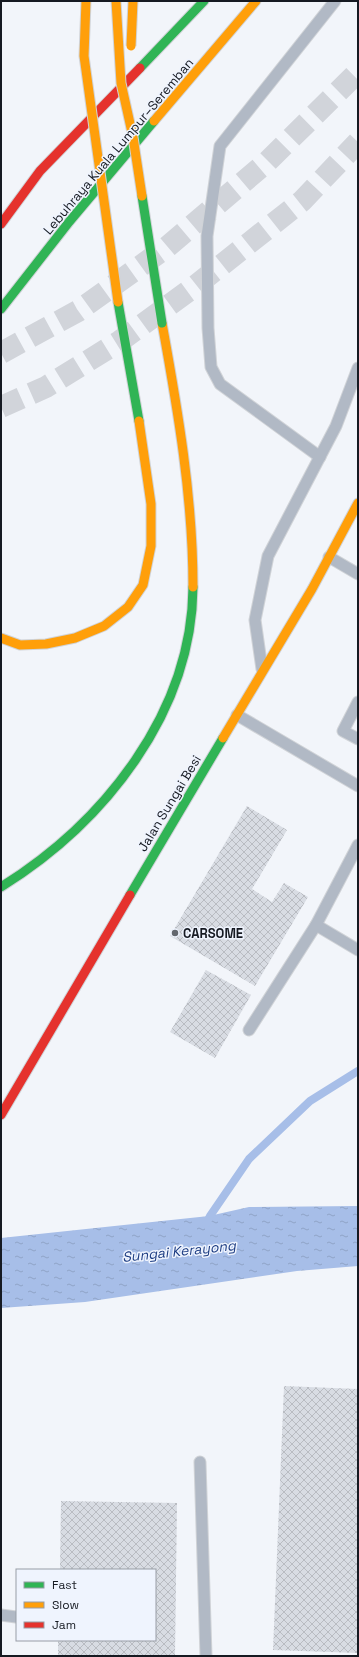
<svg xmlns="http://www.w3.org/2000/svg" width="359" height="1657" font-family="'Space Grotesk',sans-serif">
<defs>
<pattern id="water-ripples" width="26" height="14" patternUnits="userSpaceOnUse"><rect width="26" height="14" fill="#a7bee8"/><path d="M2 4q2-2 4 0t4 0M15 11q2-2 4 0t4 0" fill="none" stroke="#8fa3c7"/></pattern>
<pattern id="building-cross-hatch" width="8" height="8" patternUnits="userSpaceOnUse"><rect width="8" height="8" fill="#d8dce3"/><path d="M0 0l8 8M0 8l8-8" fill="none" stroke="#b9bcc2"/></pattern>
</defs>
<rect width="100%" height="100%" fill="#f2f5fa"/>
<!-- water -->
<polygon fill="url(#water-ripples)" points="358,1206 358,1266 297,1271 85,1302 1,1308 1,1238 209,1216 249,1207"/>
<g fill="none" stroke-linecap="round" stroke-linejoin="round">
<!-- stream -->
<polyline stroke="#a7bee8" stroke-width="8" points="206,1224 210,1216 249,1159 310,1101 358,1071"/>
</g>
<!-- building -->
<g fill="url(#building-cross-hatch)">
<polygon points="247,806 287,830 252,889 272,902 284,883 308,897 255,986 170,936"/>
<polygon points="206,970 251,995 215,1058 170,1032"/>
<polygon points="284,1386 358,1389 358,1653 273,1650"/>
<polygon points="61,1501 177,1503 175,1656 58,1656 58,1640 155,1640 155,1570 60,1570"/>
</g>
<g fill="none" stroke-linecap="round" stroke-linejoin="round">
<!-- highway-tunnel -->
<g stroke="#d1d4da" stroke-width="22" stroke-dasharray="22 11" stroke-linecap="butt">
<polyline points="1,353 78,311 167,247 268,161 358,72"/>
<polyline points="1,407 46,387 120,341 194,287 302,201 358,142"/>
</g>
<defs>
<g id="lane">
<polyline points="320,457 220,384 211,367 208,328 207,236 220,146 335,1"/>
<polyline points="329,557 358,574"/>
<polyline points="262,669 255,620 268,556 336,426 358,368"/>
<polyline points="358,702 343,731 358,739"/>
<polyline points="237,715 358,786"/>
<polyline points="316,925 358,950"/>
<polyline points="249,1030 316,925 358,845"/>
<polyline points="200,1462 206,1656"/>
<polyline points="1,1615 16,1617"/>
</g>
<g id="fast">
<polyline points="140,68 204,1"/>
<polyline points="118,302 139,421"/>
<polyline points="1,309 69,222 154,121"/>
<path d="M 1,887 C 104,823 192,713 193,587"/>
<polyline points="130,895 223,738"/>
</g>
<g id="slow">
<polyline points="154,121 256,1"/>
<path d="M 162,323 C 178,411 193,498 193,587"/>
<polyline points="1,638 20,645 46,644 75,638 104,626 128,607 143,585 151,546 151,504 139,421"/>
<polyline points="223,738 312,589 358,503"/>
</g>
<g id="jam">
<polyline points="1,224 40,171 140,68"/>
<polyline points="1,1115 130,895"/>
</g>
</defs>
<!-- lane casing -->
<use href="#lane" stroke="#d0d3d7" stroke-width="13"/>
<!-- fast casing -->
<use href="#fast" stroke="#d0d3d7" stroke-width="11"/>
<!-- slow casing -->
<use href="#slow" stroke="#d0d3d7" stroke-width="11"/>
<!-- jam casing -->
<use href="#jam" stroke="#d0d3d7" stroke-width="11"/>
<!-- lane -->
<use href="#lane" stroke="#b1b9c5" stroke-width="11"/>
<!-- fast -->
<use href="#fast" stroke="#30b455" stroke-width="9"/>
<!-- slow -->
<use href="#slow" stroke="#ff9f0a" stroke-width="9"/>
<!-- jam -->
<use href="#jam" stroke="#e5322d" stroke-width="9"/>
<defs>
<polyline id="fast-bridge" points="142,196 162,323"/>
<g id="slow-bridge">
<polyline points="86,1 84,56 118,302"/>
<polyline points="116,1 121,83 133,137 142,196"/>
<polyline points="131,46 133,1"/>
</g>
</defs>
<!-- fast-bridge casing -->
<use href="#fast-bridge" stroke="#d0d3d7" stroke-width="11" stroke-linecap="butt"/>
<!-- slow-bridge casing -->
<use href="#slow-bridge" stroke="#d0d3d7" stroke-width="11" stroke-linecap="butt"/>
<!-- fast-bridge -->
<use href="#fast-bridge" stroke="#30b455" stroke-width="9"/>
<!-- slow-bridge -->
<use href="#slow-bridge" stroke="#ff9f0a" stroke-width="9"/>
</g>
<!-- markers -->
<circle fill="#63676e" stroke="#eff4fe" stroke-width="1.5" cx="175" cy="933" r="4"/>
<g text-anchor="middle" stroke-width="3" stroke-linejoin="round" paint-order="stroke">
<!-- street labels -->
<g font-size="13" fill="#161a22" stroke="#eff4fe">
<text transform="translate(118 146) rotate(-50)" y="5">Lebuhraya Kuala Lumpur–Seremban</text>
<text transform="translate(169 803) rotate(-59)" y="5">Jalan Sungai Besi</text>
</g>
<!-- poi labels -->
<g font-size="13" font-weight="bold" fill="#161a22" stroke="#eff4fe" text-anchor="start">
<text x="183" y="938">CARSOME</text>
</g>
<!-- water labels -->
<g font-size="14" font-style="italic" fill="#1c3c82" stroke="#eff4fe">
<text transform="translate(179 1251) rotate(-6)" y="5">Sungai Kerayong</text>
</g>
</g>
<!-- border -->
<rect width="359" height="1657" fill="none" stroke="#161a22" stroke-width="4"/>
<!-- legend -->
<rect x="16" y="1569" width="140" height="72" fill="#eff4fe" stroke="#989da6"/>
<rect x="24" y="1582" width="20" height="6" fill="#30b455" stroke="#989da6"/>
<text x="52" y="1589" font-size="12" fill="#161a22">Fast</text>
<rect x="24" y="1602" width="20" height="6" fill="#ff9f0a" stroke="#989da6"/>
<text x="52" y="1609" font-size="12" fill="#161a22">Slow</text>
<rect x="24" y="1622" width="20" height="6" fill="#e5322d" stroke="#989da6"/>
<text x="52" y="1629" font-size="12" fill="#161a22">Jam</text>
</svg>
